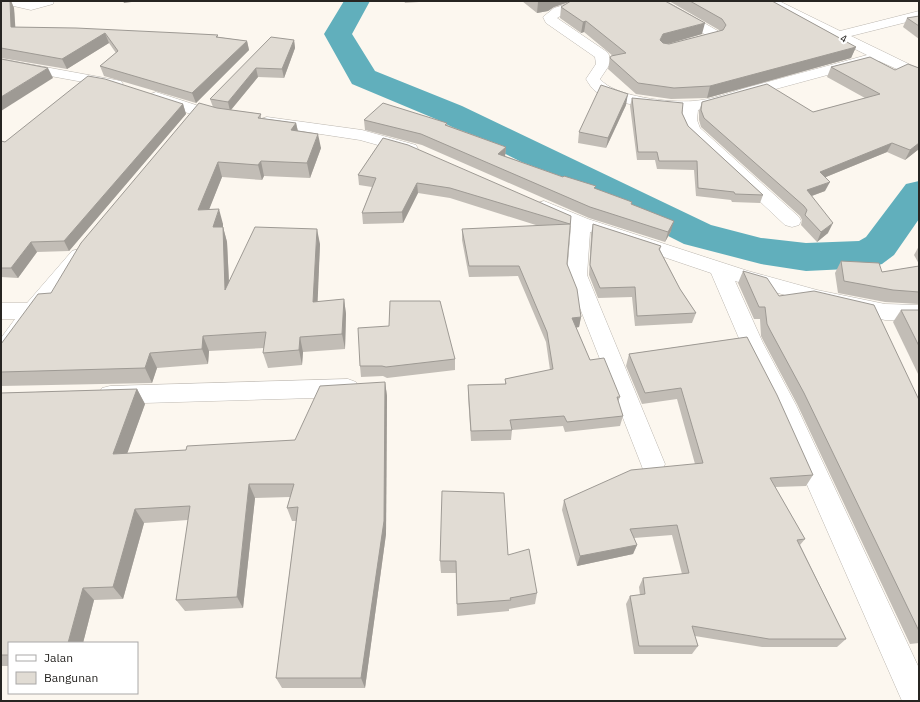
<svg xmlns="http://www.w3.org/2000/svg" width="920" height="702" font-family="'IBM Plex Sans',sans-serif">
<rect width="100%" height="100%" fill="#fcf7ef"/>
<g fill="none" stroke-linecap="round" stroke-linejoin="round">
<!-- river -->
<polygon fill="#61afbc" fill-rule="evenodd" points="344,1 370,1 352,34 375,71 462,106 711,225 761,238 806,243 859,241 866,237 906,184 919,181 919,219 894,255 882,264 868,268 806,271 761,264 684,244 438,120 352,84 324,34"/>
<defs>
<g id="minor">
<polygon points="4,1 54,1 53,4 31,10 5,4"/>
<path d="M 577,1 L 601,1 L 600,4 L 569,11 L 557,18 L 607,52 L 609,55 L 610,64 L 600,79 C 614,97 671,103 693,101 C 712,100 731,92 749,87 C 789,76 828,66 867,55 L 764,4 L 763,1 L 779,1 L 840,31 L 919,11 L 919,19 L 851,36 L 919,69 L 919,79 L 879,61 L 698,110 L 697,120 L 700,128 L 799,217 L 801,221 L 799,225 L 792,227 L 785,225 L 687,133 L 681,120 L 683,110 C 661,109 608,105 593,89 C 590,86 588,82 586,79 L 596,64 L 595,57 L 546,23 L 543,17 L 554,8 Z"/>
<path d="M 651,1 L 666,1 L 718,31 L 722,37 L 720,40 C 709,43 696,50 685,47 L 683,44 L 685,41 L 706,35 L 652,4 Z"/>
<polygon points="1,59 116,80 121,81 123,84 121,87 116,88 1,67"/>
<path d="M 156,92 L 202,107 L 229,112 L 231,115 L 229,118 C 209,123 170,107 151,100 L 148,97 L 151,94 Z"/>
<polygon points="267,117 362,130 416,145 418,149 416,153 410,154 360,140 261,125 259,122 261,119"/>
<polygon points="544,201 588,219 748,271 817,290 885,304 919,305 919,321 885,320 817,304 735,281 763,343 796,405 919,668 919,701 902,701 772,405 741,343 711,273 590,232 587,275 665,464 662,472 653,475 644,472 641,464 567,275 571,226 538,211 535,207 538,203"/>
<polygon points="79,249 86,251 89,256 86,261 39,316 9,360 1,362 1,338 15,319 1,319 1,303 27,303 72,251"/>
<polygon points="348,379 356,382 359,388 356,394 348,397 110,404 102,402 98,395 102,388 110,386"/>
</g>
</defs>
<!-- minor casing -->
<use href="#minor" stroke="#bcb7b0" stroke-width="1"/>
<!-- minor -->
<use href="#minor" fill="#fff" fill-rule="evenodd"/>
</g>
<!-- wall -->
<g fill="#c2bdb6">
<polygon points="1,1 11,1 14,8 15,27 218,35 218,37 247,41 249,50 196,103 104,76 100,66 116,53 109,43 67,69 1,58"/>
<polygon points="404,1 433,1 405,3"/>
<polygon points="522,1 572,1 554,7 548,11 537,13"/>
<polygon points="669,1 772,1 856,47 851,58 707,98 671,99 636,94 608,69 610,58 613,56 584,32 581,33 560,18 561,7 702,34 667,44 669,44 720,31 719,30"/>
<polygon points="919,16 919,39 903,27 907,18"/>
<polygon points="294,40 295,48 284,78 258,77 231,110 261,114 261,118 296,123 298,131 321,148 310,178 264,176 262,180 222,177 209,209 223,224 223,227 227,242 229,281 320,244 317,302 344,299 346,314 345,349 303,352 302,365 268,368 263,353 264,348 209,351 208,364 157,368 152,383 1,386 1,344 51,293 213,107 210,99"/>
<polygon points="870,57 919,149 905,160 887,152 826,177 825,191 812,196 828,233 817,242 801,225 802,220 800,216 701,127 699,120 699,111 702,102 813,112 865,98 827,77 831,67"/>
<polygon points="632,98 682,113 688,126 763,195 760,203 732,202 731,200 696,196 694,170 657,169 655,160 637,160 630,106"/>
<polygon points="183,104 186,114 69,251 37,252 18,278 1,277 1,141 5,142"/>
<polygon points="626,105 606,148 578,143 579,132"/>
<polygon points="364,120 447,123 447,125 506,147 505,156 632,202 632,205 671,231 665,242 589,218 422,145 365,130"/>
<polygon points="383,138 571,216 567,264 581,317 579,327 576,328 590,360 620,397 618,402 623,416 620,426 565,432 563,426 512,430 511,440 471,441 468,396 468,385 505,384 505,379 550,370 546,342 518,276 469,277 462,240 462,229 539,226 450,198 418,193 403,223 363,224 362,213 372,187 359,185 358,175"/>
<polygon points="593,224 661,246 660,250 680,289 696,313 692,323 635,326 632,297 598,298 589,275 591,234"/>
<polygon points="919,246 919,264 914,255"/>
<polygon points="841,261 882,272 919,266 919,304 885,302 838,293 835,273"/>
<polygon points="743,271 779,296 919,400 919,643 910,644 797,404 764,342 761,336 760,319 754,319 738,283"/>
<polygon points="901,310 919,310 919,376 893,322"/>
<polygon points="747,337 813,475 806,486 775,487 805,539 800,545 846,639 837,647 762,647 695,636 698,646 692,654 634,654 626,604 630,596 640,595 639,587 643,578 682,574 672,535 634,538 637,545 633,554 577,566 562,510 564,500 695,464 677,399 642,404 626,366 629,354"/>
<polygon points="455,359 455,370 387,378 383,376 361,377 360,366"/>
<polygon points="385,382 387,396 386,534 365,688 282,688 276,678 296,521 292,521 287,508 290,497 255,498 243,608 185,611 176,600 188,520 144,523 123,599 94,600 83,643 9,643 9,666 1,666 1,393 137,389 145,404 127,453 186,450 295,440"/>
<polygon points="508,555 537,593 535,604 509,609 509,611 457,616 456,573 441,573 440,561"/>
</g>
<!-- shaded-wall -->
<g fill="#9e9a94">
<polygon points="10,1 11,1 14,8 16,37 11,27"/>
<polygon points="123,1 139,1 124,3"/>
<polygon points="544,1 572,1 554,7 548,11 537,13 538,2"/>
<polygon points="586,21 584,32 581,33 583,22"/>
<polygon points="705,23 702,34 661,46 660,40 663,34"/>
<polygon points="105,33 109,43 67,69 62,59"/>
<polygon points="294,40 295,48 284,78 282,69"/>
<polygon points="247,41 249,50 196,103 192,93"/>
<polygon points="856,47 851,58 707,98 710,86"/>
<polygon points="48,68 53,78 1,111 1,97"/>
<polygon points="256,68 258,77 230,111 228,102"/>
<polygon points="628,94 626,105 606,148 608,138"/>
<polygon points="183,104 186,114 69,251 64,241"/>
<polygon points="296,123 299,137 291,130"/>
<polygon points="318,134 321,148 310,178 307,163"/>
<polygon points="892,143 887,152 816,181 820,172"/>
<polygon points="919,143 919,149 905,160 910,150"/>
<polygon points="506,147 505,157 498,154"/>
<polygon points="261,161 264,176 262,180 258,165"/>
<polygon points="218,162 222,177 203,225 198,210"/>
<polygon points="830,182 825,191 803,199 807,190"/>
<polygon points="417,183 418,193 403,223 402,212"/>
<polygon points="219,209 223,224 223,227 227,242 230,305 225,290 213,227"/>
<polygon points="674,221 671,231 665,242 668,232"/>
<polygon points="833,223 828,233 817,242 821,232"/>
<polygon points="317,229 320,244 317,317 313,302"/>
<polygon points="31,242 37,252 18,278 11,268"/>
<polygon points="344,299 346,314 345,349 342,334"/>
<polygon points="581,317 579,327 570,328 572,318"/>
<polygon points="203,336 209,351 208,364 202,349"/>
<polygon points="300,337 303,352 302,365 299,350"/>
<polygon points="150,353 157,368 152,383 145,368"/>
<polygon points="385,382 387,396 386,534 365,688 361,678"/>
<polygon points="137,389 145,404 122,468 113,454"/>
<polygon points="249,484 255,498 243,608 237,597"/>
<polygon points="135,509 144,523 123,599 113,587"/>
<polygon points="637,545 633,554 577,566 580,556"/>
<polygon points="83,588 94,600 83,643 68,643"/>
</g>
<!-- building -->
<g fill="#e1dcd4" stroke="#9e9a94">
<polygon points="1,1 10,1 11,27 76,28 180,33 218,35 216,37 247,41 192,93 100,66 118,51 105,33 62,59 1,48"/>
<polygon points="537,1 544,1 538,2"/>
<polygon points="571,1 665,1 705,23 663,34 660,40 663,43 669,44 723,30 726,25 722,19 690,1 772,1 856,47 710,86 674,88 638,83 610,58 611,56 626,53 586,21 583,22 561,7"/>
<polygon points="919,16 919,26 907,18"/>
<polygon points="271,37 294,40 282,69 256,68 228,102 210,99"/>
<polygon points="870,57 895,70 908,64 919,68 919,143 910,150 892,143 820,172 830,182 807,190 833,223 821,232 805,215 807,210 804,206 704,118 701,110 702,102 767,84 813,112 880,94 831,67"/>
<polygon points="1,59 48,68 1,97"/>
<polygon points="88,76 105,79 183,104 64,241 31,242 11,268 1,268 1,141 5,142"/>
<polygon points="601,85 628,94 608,138 579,132"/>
<polygon points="632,98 683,103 682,113 688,126 763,195 735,194 734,192 698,188 697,161 659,161 657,152 638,152"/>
<polygon points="199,103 217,108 261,114 258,118 296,123 291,130 318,134 307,163 261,161 258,165 218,162 198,210 219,209 213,227 223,227 225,290 255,227 317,229 313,302 344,299 342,334 300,337 299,350 263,353 266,332 203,336 202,349 150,353 145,368 1,372 1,344 38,294 51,293 81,243"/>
<polygon points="383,103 447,123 445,125 506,147 498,154 563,177 564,176 596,186 594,188 632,202 631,204 674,221 668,232 590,207 421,134 364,120"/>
<polygon points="383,138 408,145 571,216 567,264 577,289 581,317 572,318 590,360 604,358 620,397 617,397 623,416 567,422 564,416 510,420 512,430 471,431 468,385 506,384 505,379 553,369 547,332 519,266 469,266 462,229 570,224 450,188 417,183 402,212 362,213 376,178 358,175"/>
<polygon points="593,224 661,246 659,249 680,289 696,313 637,316 635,287 600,288 590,265"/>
<polygon points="841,261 879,263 882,272 919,266 919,292 893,290 844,281"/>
<polygon points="743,271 767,278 779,296 814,291 874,305 919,400 919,631 804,393 770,330 767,324 765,307 759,307"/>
<polygon points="390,301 440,301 455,359 386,367 382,366 360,366 358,328 389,326"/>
<polygon points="901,310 919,310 919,346"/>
<polygon points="747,337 777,395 813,475 770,478 805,539 797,540 846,639 769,639 692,626 698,646 639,646 630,596 645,594 643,578 689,573 677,525 630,529 637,545 580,556 564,500 631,470 703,463 681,388 645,393 629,354"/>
<polygon points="385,382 384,521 361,678 276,678 298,507 287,508 294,484 249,484 237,597 176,600 190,506 135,509 113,587 83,588 68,643 9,643 9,655 1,655 1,393 137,389 113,454 186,450 187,446 295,440 320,386"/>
<polygon points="442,491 504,493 508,555 529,549 537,593 510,598 511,600 457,604 456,561 440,561"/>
</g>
<g text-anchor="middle" stroke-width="4" stroke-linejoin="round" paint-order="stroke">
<!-- far-street labels -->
<g font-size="10" fill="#272522" stroke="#fff">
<text transform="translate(844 38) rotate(26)" y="4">4</text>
</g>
</g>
<!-- border -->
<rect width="920" height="702" fill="none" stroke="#272522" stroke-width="4"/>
<!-- legend -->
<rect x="8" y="642" width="130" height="52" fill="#ffffff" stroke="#a9a8a7"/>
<rect x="16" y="655" width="20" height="6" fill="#ffffff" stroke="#a9a8a7"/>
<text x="44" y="662" font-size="12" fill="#272522">Jalan</text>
<rect x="16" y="672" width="20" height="12" fill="#e1dcd4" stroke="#a9a8a7"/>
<text x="44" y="682" font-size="12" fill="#272522">Bangunan</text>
</svg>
